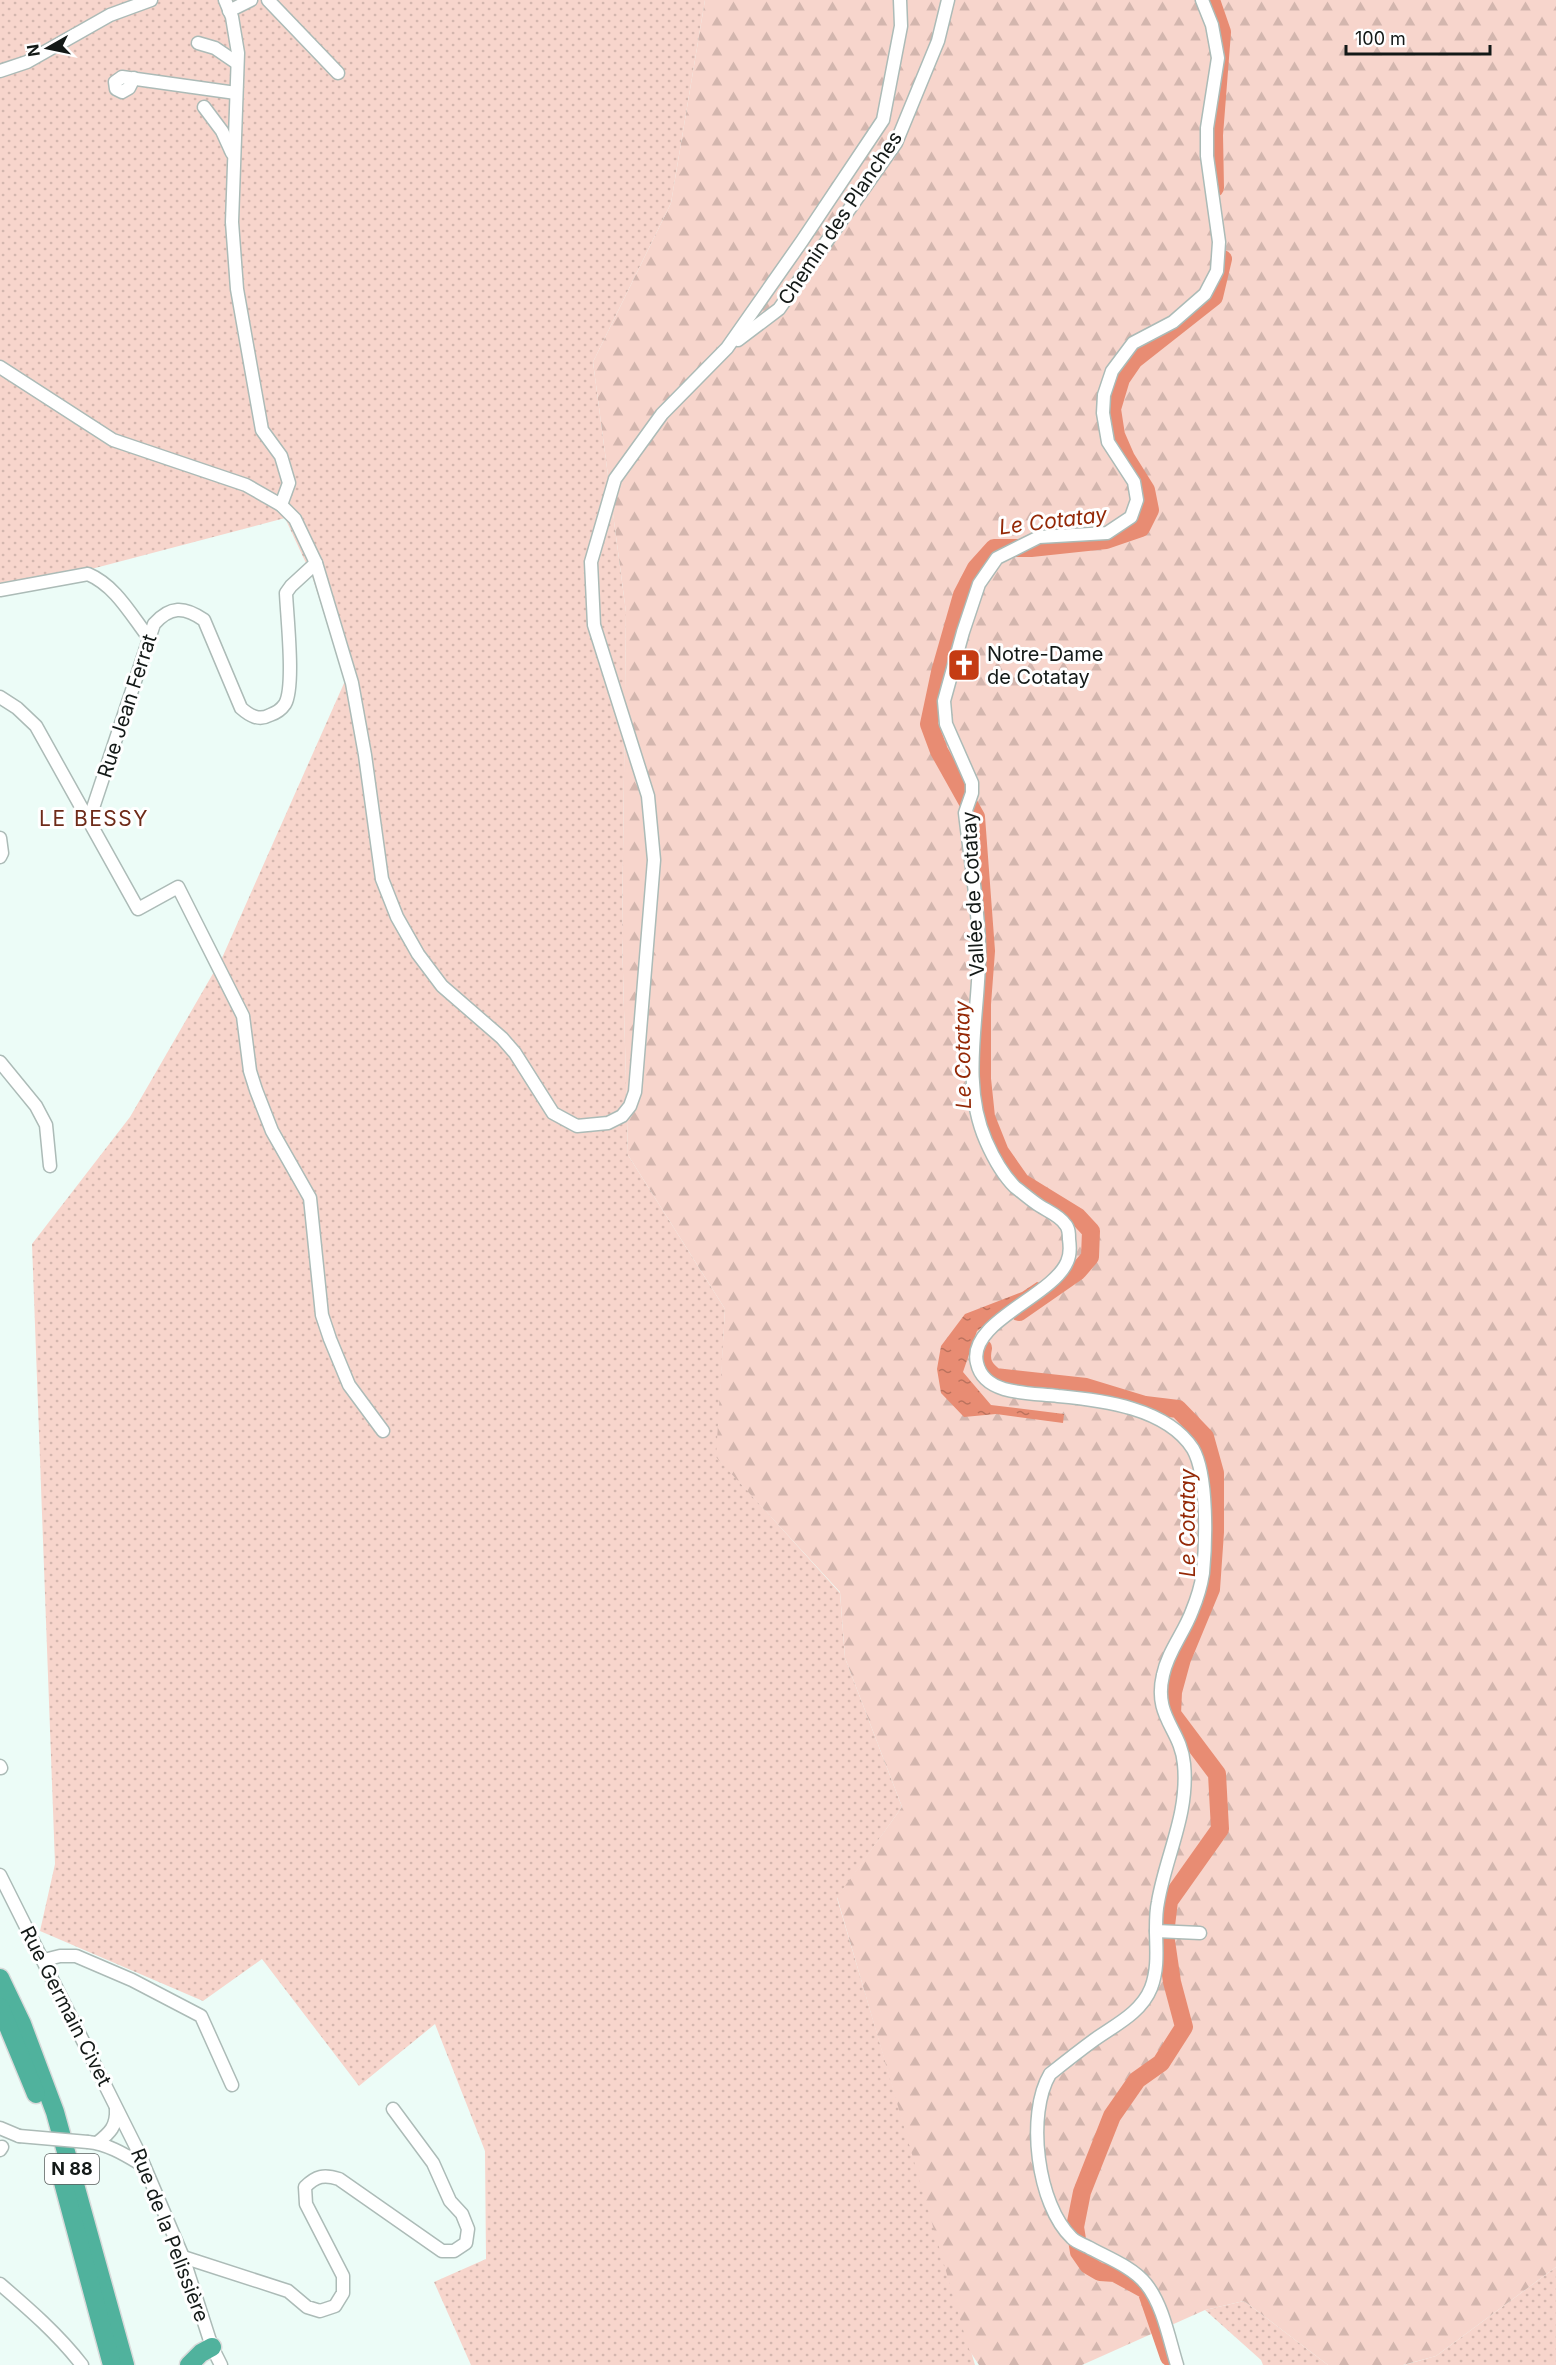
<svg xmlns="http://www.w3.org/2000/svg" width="1556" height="2365" font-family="Inter,sans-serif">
<defs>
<pattern id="grass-dots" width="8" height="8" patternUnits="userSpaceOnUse" patternTransform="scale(1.5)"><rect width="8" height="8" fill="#f7d5cc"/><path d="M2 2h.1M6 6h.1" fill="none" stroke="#d3b6ae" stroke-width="1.8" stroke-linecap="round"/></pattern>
<pattern id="forest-firs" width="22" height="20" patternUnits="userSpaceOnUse" patternTransform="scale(1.5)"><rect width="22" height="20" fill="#f7d5cc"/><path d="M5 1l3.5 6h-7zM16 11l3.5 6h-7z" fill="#d3b6ae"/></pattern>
<pattern id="water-ripples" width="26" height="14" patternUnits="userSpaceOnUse" patternTransform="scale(1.5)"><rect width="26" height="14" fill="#e88c73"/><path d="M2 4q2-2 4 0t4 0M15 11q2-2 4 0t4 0" fill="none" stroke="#bb725d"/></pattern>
</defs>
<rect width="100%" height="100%" fill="#ecfcf7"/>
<!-- grass -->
<g fill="url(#grass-dots)">
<polygon points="0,0 705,0 671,203 593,362 626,612 622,936 628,1155 725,1309 717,1457 840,1593 845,1658 902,1807 837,1898 975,2365 471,2365 434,2282 486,2259 485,2151 435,2024 359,2086 262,1959 203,2001 40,1931 55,1864 32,1244 130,1117 222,958 345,681 312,576 285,518 0,593"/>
<polygon points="1556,2267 1556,2365 1404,2365 1436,2356"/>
<polygon points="1244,2301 1328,2365 1263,2365 1261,2360 1205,2310"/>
</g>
<!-- forest -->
<polygon fill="url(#forest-firs)" points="705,0 1556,0 1556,2267 1436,2356 1403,2365 1328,2365 1244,2301 1205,2310 1082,2365 979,2365 969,2350 837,1897 902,1807 845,1658 840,1592 716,1457 725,1309 628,1155 622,936 626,612 593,362 671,203"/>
<!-- water -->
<polygon fill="url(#water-ripples)" points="1037,1282 1040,1283 977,1331 963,1372 991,1405 1064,1414 1063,1423 996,1414 964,1417 941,1393 937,1369 941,1346 965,1314 1022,1292"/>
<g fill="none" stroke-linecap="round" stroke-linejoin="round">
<!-- river -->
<g stroke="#e88c73" stroke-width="18">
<polyline points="1211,0 1222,32 1214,135 1215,188"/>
<polyline points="1019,1312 1078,1271 1090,1257 1091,1231 1078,1217 1021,1182 1000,1152 986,1117 982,1079 982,1004 986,951 976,817 939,751 929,724 940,672 962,595 976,568 994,548 1031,548 1106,540 1141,528 1150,510 1146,490 1126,458 1116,435 1112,409 1121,379 1134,360 1214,297 1223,259"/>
<path d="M 983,1348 C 980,1362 984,1369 995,1377 L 1086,1387 L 1145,1405 L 1178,1409 L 1205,1437 L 1215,1473 L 1215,1532 L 1211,1589 L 1182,1659 L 1173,1692 L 1172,1714 L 1217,1774 L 1220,1829 L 1169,1901 L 1165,1934 L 1172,1982 L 1184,2027 L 1161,2063 L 1137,2080 L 1112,2116 L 1082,2192 L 1075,2227 L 1079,2252 L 1088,2265 L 1100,2272 L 1115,2273 L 1146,2290 L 1169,2357"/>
</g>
<defs>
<g id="minor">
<polyline points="225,0 232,17 238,53 232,222 237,289 262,430 281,456 289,483 281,505"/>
<polyline points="268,0 338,73"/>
<polyline points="229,11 251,0"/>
<polyline points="198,43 215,48 237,63"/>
<polyline points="0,71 27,62 110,15 151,0"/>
<polyline points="134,78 129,88 122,92 116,89 115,82 122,77 236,93"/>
<polyline points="204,107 222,131 232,153"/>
<polyline points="738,340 779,309 896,143 938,41 948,0"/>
<polyline points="0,367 113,440 246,485 281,505 295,519 316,563 352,683 365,755 382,879 397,917 418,954 442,986 502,1038 515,1053 553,1113 577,1126 608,1123 622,1116 630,1106 635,1092 654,860 648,796 594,625 591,562 615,479 662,414 727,348 802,241 883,120 901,26 900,0"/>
<path d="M 0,590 L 88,574 C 116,586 131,615 149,638"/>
<polyline points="0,697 17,708 36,726 138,909 178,887 243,1016 250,1071 256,1090 272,1131 310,1198 322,1315 330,1339 349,1385 383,1431"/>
<path d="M 89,820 L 154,624 C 170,606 184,606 204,620 L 241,708 C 250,716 259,721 270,715 C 276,713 281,710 285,704 C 295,687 287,617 286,593 L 291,586 L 316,563"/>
<polyline points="0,838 2,853 0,857"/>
<polyline points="0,1062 36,1106 46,1125 50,1166"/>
<polyline points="0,1766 1,1768"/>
<polyline points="0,1875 137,2149 183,2257 212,2347 221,2365"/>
<polyline points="1156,1931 1200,1933"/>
<polyline points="44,1960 60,1956 76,1956 132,1980 201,2016 232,2085"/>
<polyline points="0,2128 19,2136"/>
<path d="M 88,2142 C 109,2144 127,2156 144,2166"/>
<path d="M 97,2143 C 110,2133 117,2126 116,2109"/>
<polyline points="0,2150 2,2147"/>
<path d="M 183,2257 L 288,2291 L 307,2307 L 320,2311 L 335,2306 L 343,2293 L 343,2276 L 306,2204 L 305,2187 C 316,2176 324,2174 339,2179 L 442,2251 L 454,2251 L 466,2243 L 468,2229 L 462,2214 L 450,2201 L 433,2163 L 393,2109"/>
<path d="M 0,2284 C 29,2309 58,2334 82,2365"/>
<path d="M 1177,2365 C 1169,2339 1163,2305 1146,2284 C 1133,2267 1106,2257 1088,2247 C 1082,2244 1076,2242 1072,2238 C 1037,2205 1026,2114 1050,2074 C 1065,2062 1079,2051 1094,2040 C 1115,2025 1141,2013 1151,1988 C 1162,1960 1152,1930 1158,1902 C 1166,1855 1189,1814 1184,1764 C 1181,1729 1153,1717 1163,1675 C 1168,1651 1184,1633 1192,1611 C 1197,1599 1201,1586 1203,1573 C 1206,1543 1208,1475 1193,1449 C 1167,1408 1102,1400 1058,1396 C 1041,1394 1021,1394 1004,1389 C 991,1385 980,1377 977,1363 C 967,1322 1052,1297 1067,1262 C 1070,1256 1070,1246 1069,1239 C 1069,1234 1069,1228 1065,1224 C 1060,1216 1048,1211 1040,1206 C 1032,1201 1023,1193 1015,1187 C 1002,1174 993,1157 986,1141 C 959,1080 981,1010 979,946 C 978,902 970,857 965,813 L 972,793 L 972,783 L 946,724 L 944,701 L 963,632 L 979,584 L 997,558 L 1039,537 L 1107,533 L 1131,517 L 1137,500 L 1134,482 L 1108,442 L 1103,413 L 1104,395 L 1112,371 L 1133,343 L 1173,322 L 1205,294 L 1217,271 L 1219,242 L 1207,156 L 1207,128 L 1218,58 L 1212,25 L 1202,0"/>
</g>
<g id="highway">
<polyline points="0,1978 22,2024 55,2112 125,2365"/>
<polyline points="0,2007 36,2094"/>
<polyline points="61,2175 112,2365"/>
<polyline points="189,2365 201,2353 212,2347"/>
</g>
</defs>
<!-- minor casing -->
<use href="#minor" stroke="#acbbb7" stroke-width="15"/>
<!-- highway casing -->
<use href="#highway" stroke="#d9dada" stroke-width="21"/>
<!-- minor -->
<use href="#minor" stroke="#fff" stroke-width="12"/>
<!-- highway -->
<use href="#highway" stroke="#50b29d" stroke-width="18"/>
<defs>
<polyline id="minor-bridge" points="19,2136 88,2142"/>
</defs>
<!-- minor-bridge casing -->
<use href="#minor-bridge" stroke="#acbbb7" stroke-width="15" stroke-linecap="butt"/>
<!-- minor-bridge -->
<use href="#minor-bridge" stroke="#fff" stroke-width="12"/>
</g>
<!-- icons -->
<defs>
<symbol id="church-square" viewBox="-11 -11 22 22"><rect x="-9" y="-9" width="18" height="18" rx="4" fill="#c53c13" stroke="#fff"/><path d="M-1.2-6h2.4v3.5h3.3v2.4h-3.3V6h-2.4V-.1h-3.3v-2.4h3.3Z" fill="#fff"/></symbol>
</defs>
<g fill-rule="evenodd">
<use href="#church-square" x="945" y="646" width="38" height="38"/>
</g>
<g text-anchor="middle" stroke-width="6" stroke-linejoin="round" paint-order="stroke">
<!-- shield labels -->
<rect fill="#fff" stroke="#5a5e5d" stroke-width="1.5" x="45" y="2154" width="54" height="30" rx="4.5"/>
<g font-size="18" font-weight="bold" fill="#131917">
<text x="72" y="2175">N 88</text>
</g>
<!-- street labels -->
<g font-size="20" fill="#131917" stroke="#fff">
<text transform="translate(840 218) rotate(-56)" y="7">Chemin des Planches</text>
<text transform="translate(127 706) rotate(-72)" y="7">Rue Jean Ferrat</text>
<text transform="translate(973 894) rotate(-93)" y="7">Vallée de Cotatay</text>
<text transform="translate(66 2006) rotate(63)" y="7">Rue Germain Civet</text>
<text transform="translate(170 2235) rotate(69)" y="7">Rue de la Pelissière</text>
</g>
<!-- poi labels -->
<g font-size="20" fill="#131917" stroke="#fff" text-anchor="start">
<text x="987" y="661">Notre-Dame<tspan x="987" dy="23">de Cotatay</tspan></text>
</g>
<!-- water labels -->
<g font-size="21" font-style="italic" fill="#942806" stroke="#fff">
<text transform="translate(1053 521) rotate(-7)" y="7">Le Cotatay</text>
<text transform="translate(963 1055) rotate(-91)" y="7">Le Cotatay</text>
<text transform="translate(1188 1523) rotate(-90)" y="7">Le Cotatay</text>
</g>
<!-- neighbourhood labels -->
<g font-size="21" letter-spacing="1.5" fill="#6e2b19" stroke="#fff">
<text x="94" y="826">LE BESSY</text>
</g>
</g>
<!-- north arrow -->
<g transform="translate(48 48) rotate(261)" stroke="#ffffff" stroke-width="4.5" paint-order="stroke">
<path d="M0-4.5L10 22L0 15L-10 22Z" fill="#131917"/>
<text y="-9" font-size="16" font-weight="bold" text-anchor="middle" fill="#131917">N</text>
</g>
<!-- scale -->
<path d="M1346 45v9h144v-9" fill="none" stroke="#131917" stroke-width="3"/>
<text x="1355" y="45" font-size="18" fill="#131917" stroke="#ffffff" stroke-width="4.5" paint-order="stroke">100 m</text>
</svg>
